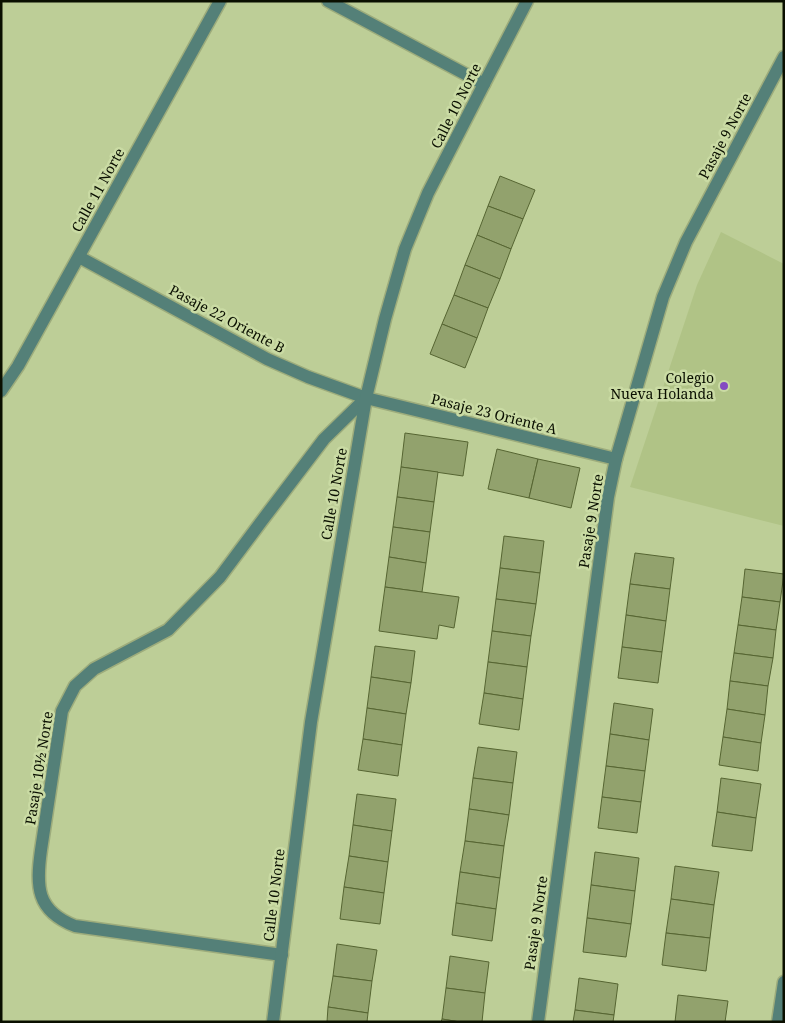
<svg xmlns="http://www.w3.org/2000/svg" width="785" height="1023" font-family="'Noto Serif',serif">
<rect width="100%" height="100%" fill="#bdce97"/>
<!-- built -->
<polygon fill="#b0c386" points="721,232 784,264 784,526 630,487 697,285"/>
<!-- building -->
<g fill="#92a26d" stroke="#566532">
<polygon points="500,176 535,190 523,219 488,206"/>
<polygon points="488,206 523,219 511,249 477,235"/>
<polygon points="477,235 511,249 500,279 465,265"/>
<polygon points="465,265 500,279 488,308 454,295"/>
<polygon points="454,295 488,308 477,338 442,324"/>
<polygon points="442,324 477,338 465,368 430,354"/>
<polygon points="405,433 468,442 463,476 401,467"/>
<polygon points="497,449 538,459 529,498 488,489"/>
<polygon points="538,459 580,468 571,508 529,498"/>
<polygon points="401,467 438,472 434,502 397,497"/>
<polygon points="397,497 434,502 430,532 393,527"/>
<polygon points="393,527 430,532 426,563 389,557"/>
<polygon points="504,536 544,541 540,573 500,568"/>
<polygon points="635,553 674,558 670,589 630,584"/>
<polygon points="389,557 426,563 422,592 385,587"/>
<polygon points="500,568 540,573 536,604 496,599"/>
<polygon points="745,569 784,574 780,602 742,597"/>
<polygon points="630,584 670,589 666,621 626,615"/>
<polygon points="385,587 459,597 454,628 439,625 437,639 379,631"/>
<polygon points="742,597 780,602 776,630 738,625"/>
<polygon points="496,599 536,604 531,636 492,631"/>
<polygon points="626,615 666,621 662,652 622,647"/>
<polygon points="738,625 776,630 773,658 734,653"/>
<polygon points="492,631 531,636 527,667 488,662"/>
<polygon points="375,646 415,651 411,683 371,677"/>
<polygon points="622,647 662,652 658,683 618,678"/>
<polygon points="734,653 773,658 768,686 730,681"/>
<polygon points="488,662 527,667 523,699 484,693"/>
<polygon points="371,677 411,683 406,714 367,708"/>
<polygon points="730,681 768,686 765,715 727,709"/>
<polygon points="484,693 523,699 519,730 479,724"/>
<polygon points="614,703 653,709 649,740 610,734"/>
<polygon points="367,708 406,714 402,745 363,739"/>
<polygon points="727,709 765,715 761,743 723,737"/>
<polygon points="610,734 649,740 645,771 606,766"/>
<polygon points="723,737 761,743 758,771 719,765"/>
<polygon points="363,739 402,745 398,776 358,770"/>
<polygon points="478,747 517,752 513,783 473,778"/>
<polygon points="606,766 645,771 641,802 602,797"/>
<polygon points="473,778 513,783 509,815 469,809"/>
<polygon points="721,778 761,784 756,818 717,812"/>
<polygon points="357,794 396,799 392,831 353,825"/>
<polygon points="602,797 641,802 637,833 598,828"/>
<polygon points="469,809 509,815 504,846 465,841"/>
<polygon points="717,812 756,818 752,851 712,846"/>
<polygon points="353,825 392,831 388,862 349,856"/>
<polygon points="465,841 504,846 500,878 460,872"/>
<polygon points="595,852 639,858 635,891 591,885"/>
<polygon points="349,856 388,862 384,893 344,887"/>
<polygon points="675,866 719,872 714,905 671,899"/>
<polygon points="460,872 500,878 496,909 456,903"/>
<polygon points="591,885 635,891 631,924 587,918"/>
<polygon points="344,887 384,893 380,924 340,919"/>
<polygon points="671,899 714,905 710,938 666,933"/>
<polygon points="456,903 496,909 492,941 452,935"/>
<polygon points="587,918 631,924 626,957 583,952"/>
<polygon points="666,933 710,938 706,971 662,965"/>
<polygon points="337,944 377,950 372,981 333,976"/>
<polygon points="450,956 489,962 485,993 446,988"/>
<polygon points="333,976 372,981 368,1013 328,1007"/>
<polygon points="579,978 618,984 614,1015 575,1010"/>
<polygon points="446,988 485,993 482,1022 460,1022 442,1019"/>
<polygon points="678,995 728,1001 725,1022 675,1022"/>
<polygon points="328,1007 368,1013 367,1022 327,1022"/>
<polygon points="575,1010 614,1015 613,1022 573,1022"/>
<polygon points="442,1019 460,1022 441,1022"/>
</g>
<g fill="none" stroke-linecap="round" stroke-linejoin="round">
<defs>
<g id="minor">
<polyline points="328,1 484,84"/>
<polyline points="79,257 267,359 308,377 366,398 616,459"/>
<polyline points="1,391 18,366 220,1"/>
<path d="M 282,955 L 75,926 C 36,911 36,886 41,850 L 62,711 L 75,686 L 94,669 L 168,630 L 220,577 L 261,522 L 324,439 L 366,398"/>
<polyline points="538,1022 608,497 616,459 663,297 686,242 784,57"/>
<polyline points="778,1022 784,982"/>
</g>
<polyline id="tertiary" points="273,1022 311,722 366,398 385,319 405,249 428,193 484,84 527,1"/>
</defs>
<!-- minor casing -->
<use href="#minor" stroke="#9dac7c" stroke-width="15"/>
<!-- tertiary casing -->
<use href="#tertiary" stroke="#9dac7c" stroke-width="15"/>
<!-- minor -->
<use href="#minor" stroke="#548078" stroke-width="12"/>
<!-- tertiary -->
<use href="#tertiary" stroke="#548078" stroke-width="12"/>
</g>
<!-- markers -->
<circle fill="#844bc2" stroke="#cadba4" stroke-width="2" cx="724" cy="386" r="5"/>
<g text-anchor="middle" stroke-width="5" stroke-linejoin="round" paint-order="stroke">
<!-- street labels -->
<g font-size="14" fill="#0a0f00" stroke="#cadba4">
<text transform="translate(456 106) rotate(-63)" y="5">Calle 10 Norte</text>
<text transform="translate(725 136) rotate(-62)" y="5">Pasaje 9 Norte</text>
<text transform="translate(98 190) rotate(-61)" y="5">Calle 11 Norte</text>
<text transform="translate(227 319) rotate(28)" y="5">Pasaje 22 Oriente B</text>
<text transform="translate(494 414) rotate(14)" y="5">Pasaje 23 Oriente A</text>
<text transform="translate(334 494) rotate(-80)" y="5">Calle 10 Norte</text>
<text transform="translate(591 521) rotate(-81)" y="5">Pasaje 9 Norte</text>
<text transform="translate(39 768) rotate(-81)" y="5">Pasaje 10½ Norte</text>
<text transform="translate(274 895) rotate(-83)" y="5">Calle 10 Norte</text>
<text transform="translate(536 923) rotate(-82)" y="5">Pasaje 9 Norte</text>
</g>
<!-- poi labels -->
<g font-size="14" fill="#0a0f00" stroke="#cadba4" text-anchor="end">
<text x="714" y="383">Colegio<tspan x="714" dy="16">Nueva Holanda</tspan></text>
</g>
</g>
<!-- border -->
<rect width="785" height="1023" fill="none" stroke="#0a0f00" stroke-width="5"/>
</svg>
